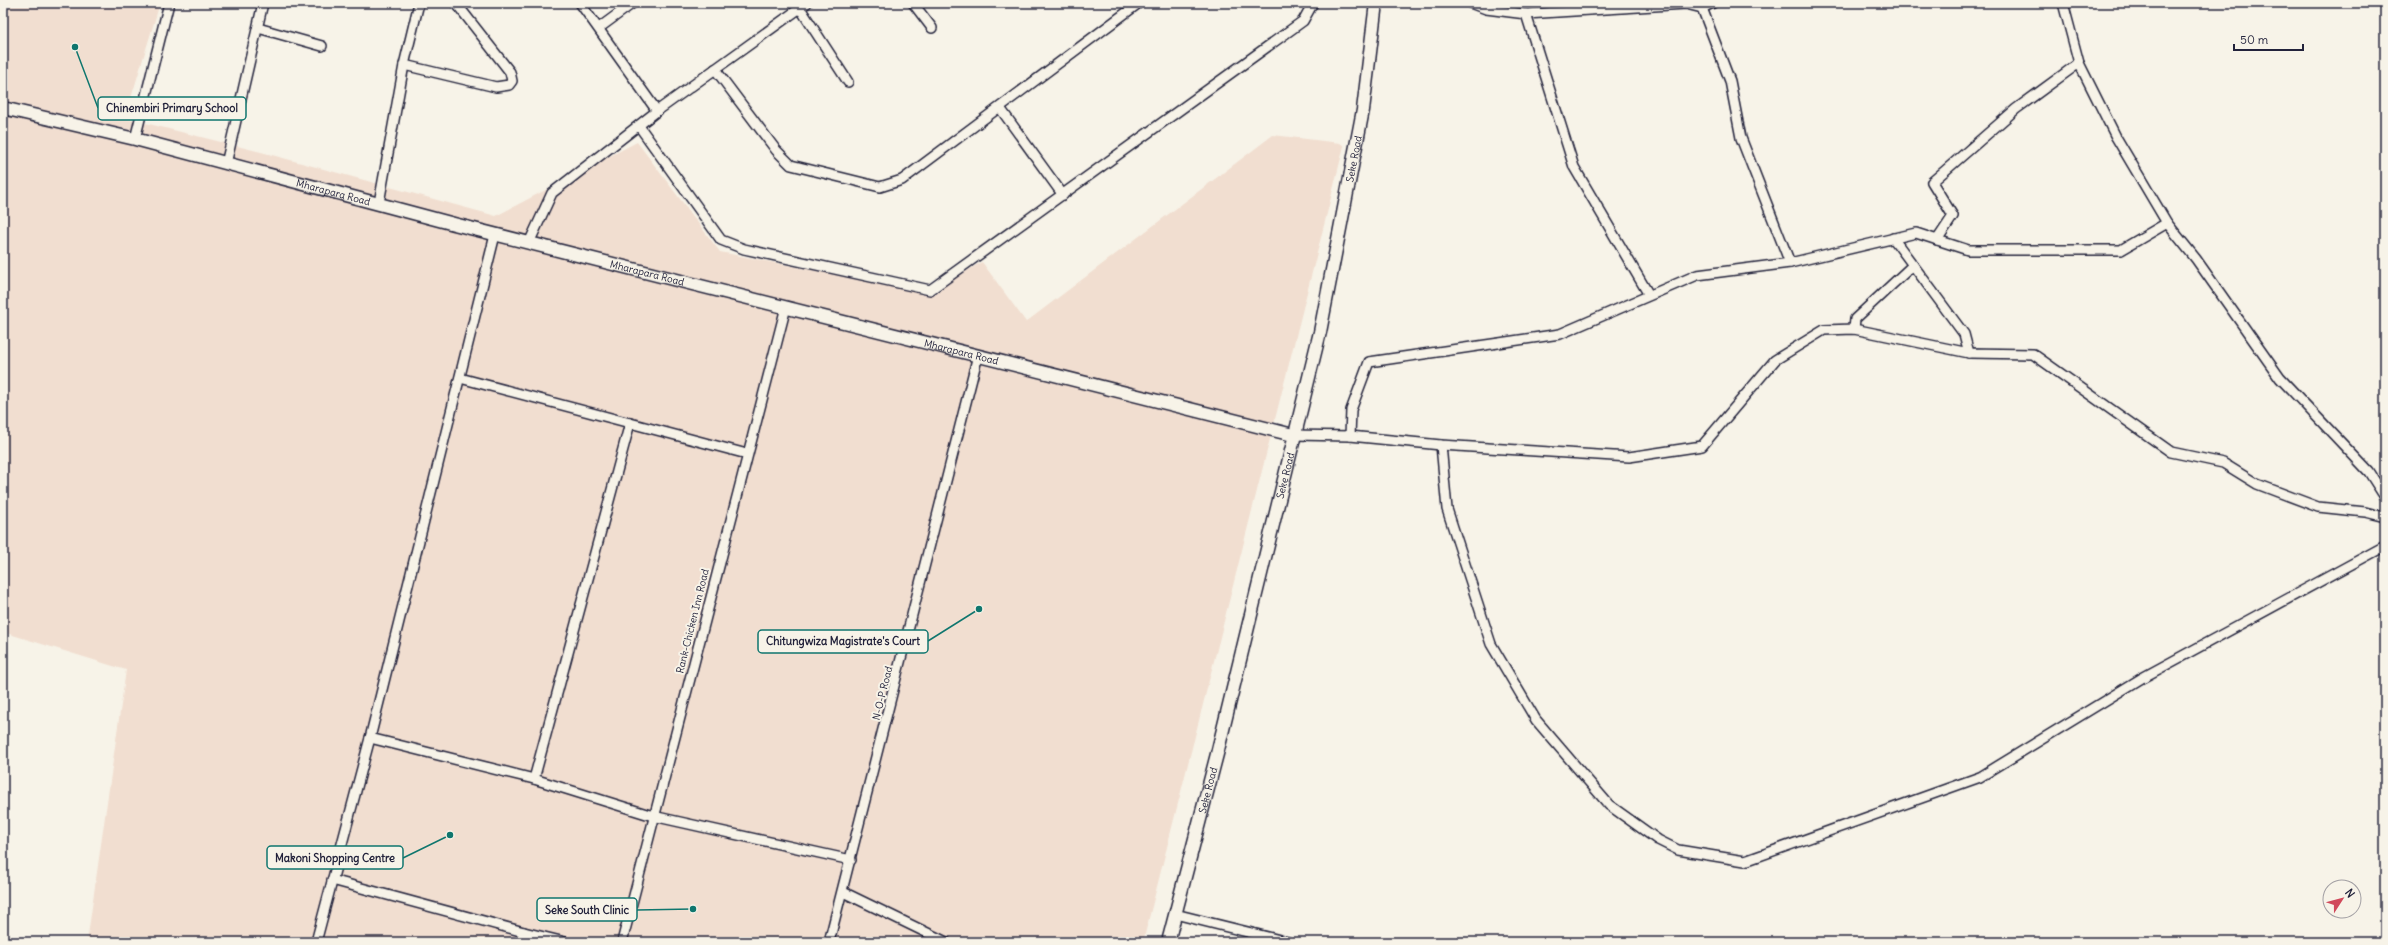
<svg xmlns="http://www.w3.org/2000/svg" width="2388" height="945" font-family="Delius,sans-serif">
<rect width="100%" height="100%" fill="#f7f3e8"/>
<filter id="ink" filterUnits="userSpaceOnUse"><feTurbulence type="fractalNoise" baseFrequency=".025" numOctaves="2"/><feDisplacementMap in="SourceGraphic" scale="8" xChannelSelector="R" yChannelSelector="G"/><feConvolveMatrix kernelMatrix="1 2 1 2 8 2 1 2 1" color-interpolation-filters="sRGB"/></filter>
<g filter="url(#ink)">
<!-- built -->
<polygon fill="#f1ded0" points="3,3 160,3 125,118 261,152 496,216 637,142 720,252 929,293 982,262 1026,322 1273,135 1340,143 1344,146 1143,942 87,942 126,670 3,632"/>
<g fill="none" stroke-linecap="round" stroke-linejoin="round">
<defs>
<g id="minor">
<polyline points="580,3 657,111"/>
<polyline points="913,3 932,28"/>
<polyline points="1470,3 1486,9 1526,14 1686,4 1702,8 1713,3"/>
<polyline points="2063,3 2079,63 2116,137 2167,223 2196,259 2280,378 2369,472 2385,497"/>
<polyline points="800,8 848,82"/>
<polyline points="1702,8 1730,81 1741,138 1790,263"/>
<polyline points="1526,14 1574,167 1649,295"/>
<polyline points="258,28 322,46"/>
<polyline points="599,28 633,3"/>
<polyline points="404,65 496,87 509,85 512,81 510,72 456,3"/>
<polyline points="715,69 776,150 791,165 880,187 902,180 1139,3"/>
<polyline points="1000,108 1063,195"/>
<polyline points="639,126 721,240 744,249 930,290 1303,21 1313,3"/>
<polyline points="135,139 169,3"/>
<polyline points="226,164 263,3"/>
<polyline points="379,203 404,65 419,3"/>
<polyline points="495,235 370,738 534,779 653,816 851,860"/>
<polyline points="1893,238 1964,334 1969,353"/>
<polyline points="1937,240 1953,216 1932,182 2016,109 2079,63"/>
<polyline points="529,243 552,193 657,111 807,3"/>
<polyline points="1854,329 1855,319 1913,265"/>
<polyline points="460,378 747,454"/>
<polyline points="1293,435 1350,436 1441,445 1629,457 1702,446 1775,360 1824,330 1854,329 1969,353 2033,354 2171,452 2223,463 2257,484 2318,507 2365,512 2385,517"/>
<polyline points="1350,436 1351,410 1369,362 1560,334 1697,275 1790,263 1916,233 1968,250 2121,250 2167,223"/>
<polyline points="1441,445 1447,509 1491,644 1536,720 1609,805 1658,840 1678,850 1745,861 1980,777 2142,678 2385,546"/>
<polyline points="534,779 630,423"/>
<polyline points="332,880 524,932 521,942"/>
<polyline points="843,892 946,942"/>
<polyline points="1175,914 1288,942"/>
<polyline points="524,932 565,942"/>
<polyline points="316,942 370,738"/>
<polyline points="622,942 786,307"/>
<polyline points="829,942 978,355"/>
</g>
<g id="major">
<path id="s1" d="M 3,108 L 135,139 L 454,224 L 1293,435"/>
<path id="s2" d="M 1168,942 L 1217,754 L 1320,332 L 1363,110 L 1376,3"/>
</g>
</defs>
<!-- minor casing -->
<use href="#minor" stroke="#22223b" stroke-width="12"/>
<!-- major casing -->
<use href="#major" stroke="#22223b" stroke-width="15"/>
<!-- minor -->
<use href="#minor" stroke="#f7f3e8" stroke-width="9"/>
<!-- major -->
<use href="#major" stroke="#f7f3e8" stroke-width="12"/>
</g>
</g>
<g text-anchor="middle" stroke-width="4" stroke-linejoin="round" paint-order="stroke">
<!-- street labels -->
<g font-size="10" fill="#22223b" stroke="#f7f3e8">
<text dy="4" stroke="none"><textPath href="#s2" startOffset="805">Seke Road</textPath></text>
<text dy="4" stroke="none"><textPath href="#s1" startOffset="341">Mharapara Road</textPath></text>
<text dy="4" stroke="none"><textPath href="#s1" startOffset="665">Mharapara Road</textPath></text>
<text dy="4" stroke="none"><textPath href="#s1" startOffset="989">Mharapara Road</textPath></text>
<text dy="4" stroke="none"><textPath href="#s2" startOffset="481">Seke Road</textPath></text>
<text transform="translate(692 621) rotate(-76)" y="4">Rank-Chicken Inn Road</text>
<text transform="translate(882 693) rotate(-76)" y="4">N-O-P Road</text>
<text dy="4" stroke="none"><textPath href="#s2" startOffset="157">Seke Road</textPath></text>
</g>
</g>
<!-- callouts -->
<path fill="none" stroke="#0f766e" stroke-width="1.5" d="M75 47L98 108M979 609L928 641M450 835L403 858M693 909L637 910"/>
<g fill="#0f766e" stroke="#f7f3e8" stroke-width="1.5">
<circle cx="75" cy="47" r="4"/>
<circle cx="979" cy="609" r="4"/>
<circle cx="450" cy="835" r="4"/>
<circle cx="693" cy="909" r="4"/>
</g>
<g fill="#f7f3e8" stroke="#0f766e" stroke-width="1.5">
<rect x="98" y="97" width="148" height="23" rx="4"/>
<rect x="758" y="630" width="170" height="23" rx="4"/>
<rect x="267" y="846" width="136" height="23" rx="4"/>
<rect x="537" y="898" width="100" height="23" rx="4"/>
</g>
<g font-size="11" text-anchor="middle" font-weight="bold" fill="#22223b">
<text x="172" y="112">Chinembiri Primary School</text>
<text x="843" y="645">Chitungwiza Magistrate's Court</text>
<text x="335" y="862">Makoni Shopping Centre</text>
<text x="587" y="914">Seke South Clinic</text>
</g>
<!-- margin -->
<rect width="2388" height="945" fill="none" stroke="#f7f3e8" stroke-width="16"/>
<rect x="8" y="8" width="2372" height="929" fill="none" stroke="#22223b" stroke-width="1.5" filter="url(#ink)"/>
<!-- north arrow -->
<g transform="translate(2342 899) rotate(54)"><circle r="19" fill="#f7f3e8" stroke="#a29fa3"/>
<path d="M0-3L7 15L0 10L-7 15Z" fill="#d1495b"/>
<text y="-6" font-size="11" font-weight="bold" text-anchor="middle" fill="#22223b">N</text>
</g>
<!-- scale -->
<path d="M2234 44v6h69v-6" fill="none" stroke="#22223b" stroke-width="2"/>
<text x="2240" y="44" font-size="12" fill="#22223b" stroke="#f7f3e8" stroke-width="3" paint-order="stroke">50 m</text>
</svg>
